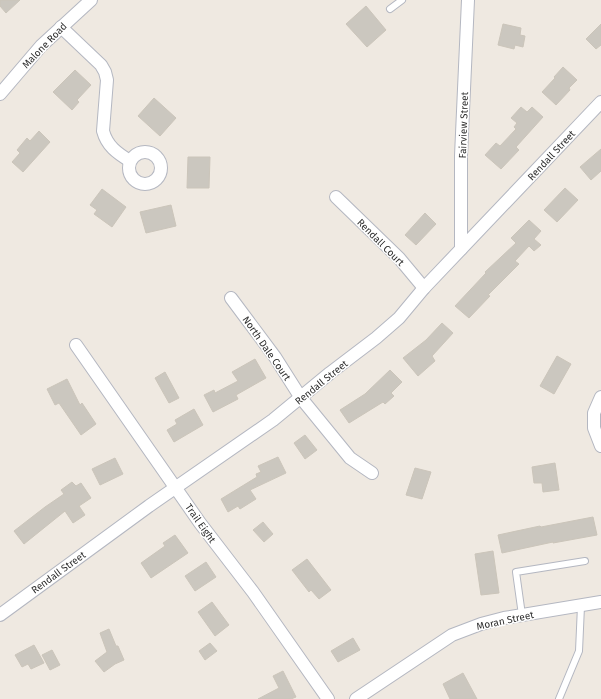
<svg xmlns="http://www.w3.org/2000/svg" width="601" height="699" font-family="'Fira Sans',sans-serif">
<rect width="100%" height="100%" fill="#efe9e1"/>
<!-- building -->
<g fill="#cbc7bf" stroke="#cbc5ba">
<polygon points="0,0 20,0 6,13 0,6"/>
<polygon points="366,6 386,30 367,47 346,24"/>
<polygon points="503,24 521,28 520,35 525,36 523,47 515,45 514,49 498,45"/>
<polygon points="601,24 601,45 596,49 586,39"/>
<polygon points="563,67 577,80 569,88 570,90 556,105 542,92 555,78 554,77"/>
<polygon points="75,70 91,85 77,100 79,102 72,110 53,92"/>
<polygon points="154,98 176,118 160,136 138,116"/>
<polygon points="521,107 527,112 532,107 543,117 516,147 519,150 501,169 485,155 496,143 500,146 516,129 514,127 517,123 511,118"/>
<polygon points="39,131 50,142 23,172 12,162 20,153 17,150 27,138 30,141"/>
<polygon points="601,149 601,171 591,180 580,167"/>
<polygon points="188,157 210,157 209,188 187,188"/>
<polygon points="565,188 578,200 557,222 544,210"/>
<polygon points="102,189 126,207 112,227 94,214 97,210 90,205"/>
<polygon points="171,205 176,226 146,233 140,212"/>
<polygon points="425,213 436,224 416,245 405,235"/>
<polygon points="529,220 541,231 534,239 541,245 534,251 529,246 515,261 519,264 488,295 490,296 469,318 455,306 486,273 485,272 516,243 511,238"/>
<polygon points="442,323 453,333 432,356 435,361 418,376 403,358 426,340"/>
<polygon points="557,356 571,364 554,394 540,386"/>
<polygon points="255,359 266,378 236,395 238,399 213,412 204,395 214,390 215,393 238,381 232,372"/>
<polygon points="390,370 402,382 391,393 394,396 385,404 383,402 349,423 340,410 365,394"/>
<polygon points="165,372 179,398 169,403 155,378"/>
<polygon points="67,379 80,405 82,403 96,424 81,435 59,403 55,405 47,389"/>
<polygon points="194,409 203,425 174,442 167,430 177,424 175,420"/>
<polygon points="305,435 317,450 305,459 294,443"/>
<polygon points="278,457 286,473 250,490 256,499 240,509 238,506 228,512 221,499 257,477 256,474 261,472 258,466"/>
<polygon points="115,458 123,474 100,485 92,469"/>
<polygon points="555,463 559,490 543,492 542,483 534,483 532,467"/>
<polygon points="415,468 431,472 422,499 406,495"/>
<polygon points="72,482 76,486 81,483 91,498 79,506 85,515 73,523 65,511 24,544 14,531 45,507 64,494 61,490"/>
<polygon points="593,517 597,535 553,543 553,542 502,553 498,535 540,526 541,527"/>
<polygon points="263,522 273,534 264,542 253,530"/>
<polygon points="175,535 188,553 151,578 141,563 165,546 163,543"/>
<polygon points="493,551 499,593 481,595 475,554"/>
<polygon points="307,559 331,590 319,599 311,590 309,592 292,570"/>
<polygon points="206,562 216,577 195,591 185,576"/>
<polygon points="212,602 229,625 215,636 198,612"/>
<polygon points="109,629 116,646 118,646 124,660 115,664 104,672 95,661 107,652 100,633"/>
<polygon points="353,638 360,650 338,662 331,651"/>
<polygon points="210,643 217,651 205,660 199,651"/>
<polygon points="34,645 44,663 31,669 28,664 22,667 15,655"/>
<polygon points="52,650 60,665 50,670 42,655"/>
<polygon points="283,671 296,697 291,699 258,699 279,688 273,676"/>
<polygon points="463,673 477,699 450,699 443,684"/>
</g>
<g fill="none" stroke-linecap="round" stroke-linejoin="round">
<defs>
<g id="service">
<polyline points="390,9 402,0"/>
<polyline points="522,615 516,572 585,561"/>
<polyline points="559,699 579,651 581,606"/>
</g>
<g id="minor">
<path d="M 61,27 L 101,65 L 105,72 L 107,80 L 103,131 C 107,146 117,153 130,161"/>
<polyline points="0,94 41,46 91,0"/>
<circle cx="145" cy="168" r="16"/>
<polyline points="336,197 399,258 424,288"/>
<polyline points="461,249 461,156 468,0"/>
<polyline points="231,298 275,357 301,398 350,458 372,473"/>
<polyline points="76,345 200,523 253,592 328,699"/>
<polyline points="601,397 594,413 594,428 601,446"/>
<polyline points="0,615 149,506 273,420 330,373 376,338 399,318 424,288 601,102"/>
<polyline points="356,699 452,635 481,624 504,618 601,602"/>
</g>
</defs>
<!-- service casing -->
<use href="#service" stroke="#b4b7c1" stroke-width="8"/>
<!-- minor casing -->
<use href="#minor" stroke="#b4b7c1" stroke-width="14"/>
<!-- service -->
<use href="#service" stroke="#fff" stroke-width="6"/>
<!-- minor -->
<use href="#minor" stroke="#fff" stroke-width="12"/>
</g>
<g text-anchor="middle" stroke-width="3" stroke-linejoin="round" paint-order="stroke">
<!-- street labels -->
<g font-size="10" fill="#2e2e2e" stroke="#fff">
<text transform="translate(44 45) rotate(-46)" y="4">Malone Road</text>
<text transform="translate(463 125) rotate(-88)" y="4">Fairview Street</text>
<text transform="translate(551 155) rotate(-47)" y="4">Rendall Street</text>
<text transform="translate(381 242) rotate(45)" y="4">Rendall Court</text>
<text transform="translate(267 348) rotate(55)" y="4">North Dale Court</text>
<text transform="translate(321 382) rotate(-39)" y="4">Rendall Street</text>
<text transform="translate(201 523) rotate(55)" y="4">Trail Eight</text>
<text transform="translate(58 572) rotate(-36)" y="4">Rendall Street</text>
<text transform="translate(505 620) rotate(-12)" y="4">Moran Street</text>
</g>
</g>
</svg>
